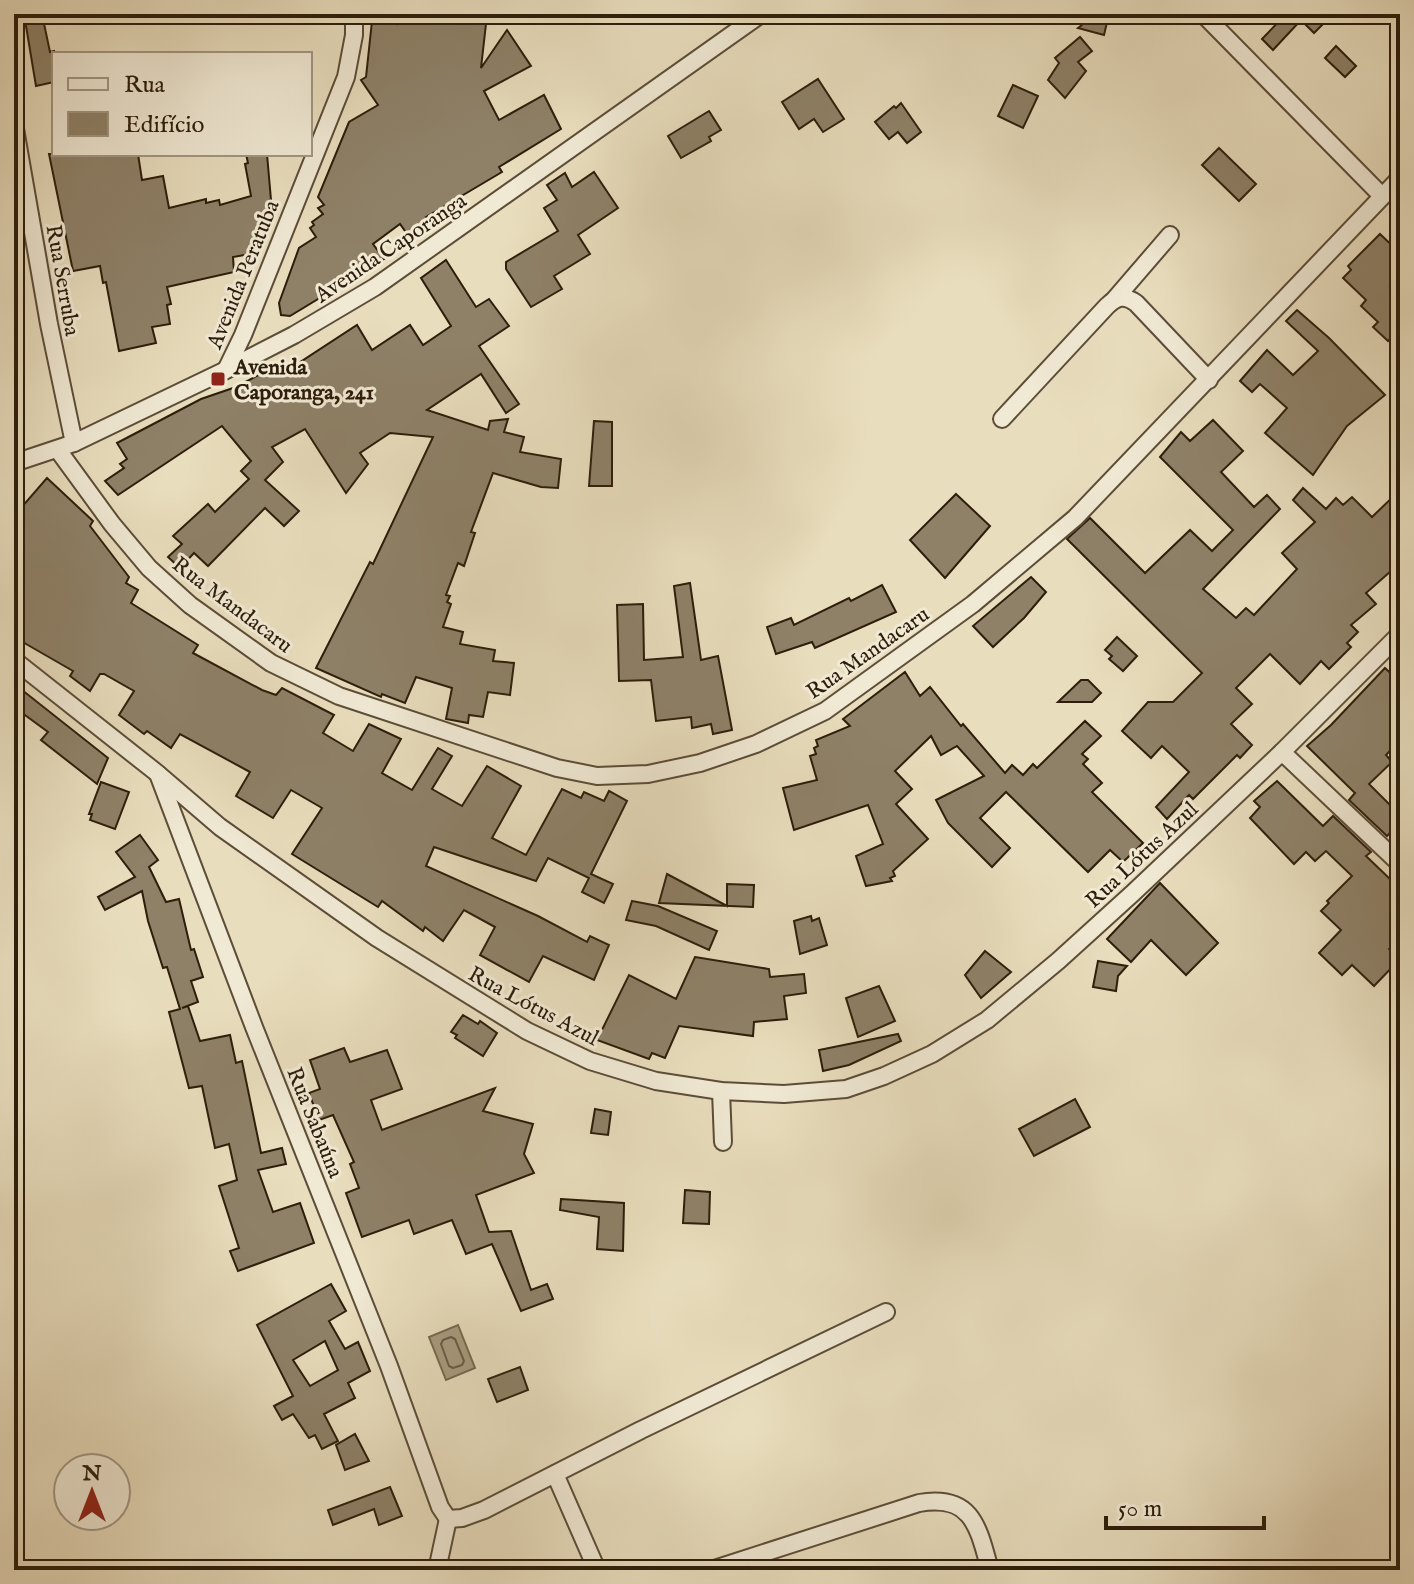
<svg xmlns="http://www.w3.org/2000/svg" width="1414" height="1584" font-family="'IM FELL English',serif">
<rect width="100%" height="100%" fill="#e8ddbd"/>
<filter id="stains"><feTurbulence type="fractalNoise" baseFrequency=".0025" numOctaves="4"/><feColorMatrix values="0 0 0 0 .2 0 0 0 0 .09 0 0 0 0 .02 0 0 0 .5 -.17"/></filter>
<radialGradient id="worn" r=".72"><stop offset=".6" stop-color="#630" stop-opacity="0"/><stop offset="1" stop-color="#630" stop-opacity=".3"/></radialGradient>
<!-- water -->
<polygon fill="#a89c80" stroke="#776951" stroke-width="2" points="458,1325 475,1368 446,1380 429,1337"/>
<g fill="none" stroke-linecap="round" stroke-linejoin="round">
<!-- shore -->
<polygon stroke="#6a5c46" stroke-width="2" points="451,1337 455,1339 464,1361 462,1365 453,1368 449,1366 441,1344 443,1340"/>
</g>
<!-- building -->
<g fill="#8e8168" stroke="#2d1d0b" stroke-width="2" fill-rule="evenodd">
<polygon points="24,14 42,14 50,52 54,51 54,82 36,86"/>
<polygon points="404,14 487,15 481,68 507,30 531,66 484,91 499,120 544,95 561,129 499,167 502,172 426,217 430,223 410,238 400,224 373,244 384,259 290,316 281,315 279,303 299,248 316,237 310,228 314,225 312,222 323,214 318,208 324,205 318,197 349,122 378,105 361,80 366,77 372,21 397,24 397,22 403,23"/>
<polygon points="1096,14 1109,14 1104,35 1078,28"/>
<polygon points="1286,14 1333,14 1314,33 1301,20 1273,50 1262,39"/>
<polygon points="1080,37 1092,51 1078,62 1086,71 1065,98 1048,80 1059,63 1055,58"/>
<polygon points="1336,46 1356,66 1345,77 1325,58"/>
<polygon points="818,79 844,119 823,132 814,119 799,129 782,102"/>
<polygon points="1013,85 1038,96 1023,128 998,116"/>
<polygon points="901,103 921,132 907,143 898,132 889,139 875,122 894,106 896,108"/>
<polygon points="709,111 721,130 709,137 711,141 681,158 668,136"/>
<polygon points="1219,148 1256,184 1239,201 1202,165"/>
<polygon points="49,154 138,154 142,180 163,176 169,208 206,199 206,203 219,200 220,205 251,196 245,164 248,163 246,154 267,154 271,200 268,201 262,235 256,253 233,257 234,272 167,287 171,304 167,305 170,324 152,327 156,343 119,351 106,282 103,283 100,266 73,271"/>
<polygon points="594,172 618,208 578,235 590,254 554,276 562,289 531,307 506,269 506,262 558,231 544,208 557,200 547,185 565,173 572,187"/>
<polygon points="1380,234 1400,253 1400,277 1390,287 1400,297 1400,328 1388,341 1373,327 1378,322 1361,306 1366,300 1343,278 1351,270 1348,266"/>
<polygon points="446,260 476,307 489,299 509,326 479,346 519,404 506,413 481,374 427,410 488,430 490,421 508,419 504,432 524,437 520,452 561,459 558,488 541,487 493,473 471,532 475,533 464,566 458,563 446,595 450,596 447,602 451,604 443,627 463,632 460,644 495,650 493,661 514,663 510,695 488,692 483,717 469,715 468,723 446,719 452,688 416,677 405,703 382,694 381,697 316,668 370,562 373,564 433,437 390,433 360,453 368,464 346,493 305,429 272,447 283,462 265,480 299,511 284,526 265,508 208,566 194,553 180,568 168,557 182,544 173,536 208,504 215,512 249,479 241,471 251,461 222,426 118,495 105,481 124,468 120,464 127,459 117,443 201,399 236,387 281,363 283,367 292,363 294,366 357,325 372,350 410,325 423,345 451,326 421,278"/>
<polygon points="1297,310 1329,338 1385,395 1347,426 1313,475 1265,433 1287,408 1260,384 1252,392 1240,381 1267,350 1293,375 1318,351 1286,321"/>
<polygon points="1213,420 1243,451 1221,472 1254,507 1267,495 1280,509 1203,589 1236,618 1246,608 1254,615 1297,569 1282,553 1315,522 1293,500 1303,488 1326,509 1336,498 1343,505 1352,497 1372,517 1400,490 1400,563 1366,593 1376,604 1351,625 1358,632 1347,643 1351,647 1329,669 1321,661 1300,684 1270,654 1236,688 1252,704 1231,724 1252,745 1240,758 1237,755 1193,799 1189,795 1167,819 1156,807 1189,772 1162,746 1151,758 1122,731 1148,702 1173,702 1202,673 1067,539 1090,518 1145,573 1190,530 1212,551 1233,530 1160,457 1181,432 1190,441"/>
<polygon points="594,421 612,422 612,486 589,486"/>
<polygon points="47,478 93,521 90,526 129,577 126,583 138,590 131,603 198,645 193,653 262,690 276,695 282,688 334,715 323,733 353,751 369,724 401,739 382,773 412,790 438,748 452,756 432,789 462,806 487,766 521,786 492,838 526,855 562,789 581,798 584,792 604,801 609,791 627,801 591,874 613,884 604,903 582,892 589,878 548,858 536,881 434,847 426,866 538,916 587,942 590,936 609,945 594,980 543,956 529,982 480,955 495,927 464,910 443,941 425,927 423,931 382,901 378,907 292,854 322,808 291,790 273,818 236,796 250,772 180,734 171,748 147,731 144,734 119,715 134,691 104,674 100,674 90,691 70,676 73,671 14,637 14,516"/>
<polygon points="956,494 990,526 945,578 910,540"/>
<polygon points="1031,577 1046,592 1024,618 993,647 973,626"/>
<polygon points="690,583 701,660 718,656 732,730 713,734 711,724 692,728 691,717 656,721 651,680 619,681 617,605 643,604 644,660 683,657 674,586"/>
<polygon points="882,585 896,612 815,648 812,642 776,654 767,627 791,618 794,625 849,598 851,601"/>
<polygon points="1117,637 1137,656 1123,671 1109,659 1112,656 1105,650"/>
<polygon points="1385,668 1400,682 1400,740 1386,755 1392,762 1369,784 1400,815 1400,839 1392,831 1387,836 1349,800 1355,793 1307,746 1331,725"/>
<polygon points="905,672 920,696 930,687 961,726 963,724 1005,773 1012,765 1023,775 1033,764 1037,768 1085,721 1101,736 1082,754 1088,759 1083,764 1102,783 1092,792 1143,843 1123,862 1110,850 1088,872 1006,792 980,818 1010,848 992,867 948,823 936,800 984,776 957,746 941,755 931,736 895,771 912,789 896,804 928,839 893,871 895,876 890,878 892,881 866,886 856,856 883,844 868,805 794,830 783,788 817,780 810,756 816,754 814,748 818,746 816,740 850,726 843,719"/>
<polygon points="1081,680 1088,680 1101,693 1092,702 1058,702"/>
<polygon points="22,690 108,758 97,784 41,740 48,732 14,707 14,702"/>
<polygon points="1277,781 1323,826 1333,816 1371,852 1366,856 1391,880 1396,874 1400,875 1400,938 1389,949 1400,959 1374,986 1352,965 1342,975 1319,953 1341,930 1321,911 1329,903 1327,901 1352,876 1326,851 1315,861 1306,852 1294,864 1250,818 1260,807 1254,801"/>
<polygon points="101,782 129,792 115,829 90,820 92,814 89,814"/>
<polygon points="140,835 158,860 149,867 166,902 179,899 191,950 194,949 203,977 191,981 198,1002 182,1008 188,1006 200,1041 230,1035 236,1063 242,1061 261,1153 282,1148 286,1164 258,1170 273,1212 300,1203 314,1243 238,1271 230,1251 239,1248 219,1186 237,1180 229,1144 215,1148 202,1086 189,1088 169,1012 180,1009 167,967 163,968 148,921 142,891 105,910 98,897 135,877 116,852"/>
<polygon points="667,874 727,906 727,884 754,885 753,907 659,903"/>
<polygon points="1160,883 1218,943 1186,975 1151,940 1131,962 1107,939"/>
<polygon points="632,901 658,906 717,931 709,950 656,926 626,920"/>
<polygon points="811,916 812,921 819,918 827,945 800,954 794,921"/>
<polygon points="985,951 1011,972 981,998 965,975"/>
<polygon points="695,957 769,969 770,977 804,974 806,993 784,996 787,1019 754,1022 753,1036 679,1026 665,1058 652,1053 649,1059 597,1040 629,975 676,999"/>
<polygon points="1098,961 1127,966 1118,976 1116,991 1093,987"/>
<polygon points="879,986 895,1021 858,1037 846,998"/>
<polygon points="463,1015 478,1024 480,1021 497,1033 483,1056 455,1038 457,1035 451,1032"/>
<polygon points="898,1034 901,1041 849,1065 823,1071 819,1050"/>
<polygon points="344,1048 350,1062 387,1050 402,1089 371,1100 382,1130 495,1088 483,1111 533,1124 524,1154 534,1173 476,1195 489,1232 511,1231 531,1290 547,1284 553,1299 521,1311 492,1244 466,1254 452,1220 414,1234 409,1220 362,1237 346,1193 359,1188 350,1164 354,1162 333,1115 319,1120 309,1093 320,1089 310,1060"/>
<polygon points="1075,1099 1090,1127 1034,1156 1019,1129"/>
<polygon points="595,1109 611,1112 608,1135 591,1133"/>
<polygon points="685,1190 710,1192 709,1224 683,1223"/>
<polygon points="561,1199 624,1203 623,1251 597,1249 599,1217 560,1210"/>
<path d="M 331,1284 L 346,1311 L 329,1321 L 345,1349 L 358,1342 L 370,1371 L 348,1383 L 355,1398 L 324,1414 L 338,1441 L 322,1449 L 315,1435 L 309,1438 L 293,1414 L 282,1420 L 274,1406 L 293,1396 L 257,1325 ZM 325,1341 L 338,1370 L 310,1386 L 293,1360 Z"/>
<polygon points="520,1367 528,1390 497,1402 488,1379"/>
<polygon points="355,1434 369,1461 345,1470 336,1445"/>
<polygon points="390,1487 402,1516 379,1525 374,1509 333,1525 328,1510"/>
</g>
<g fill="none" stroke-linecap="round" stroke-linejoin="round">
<defs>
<g id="street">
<polyline points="1203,14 1382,196"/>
<polyline points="14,123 49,324 74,443"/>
<polyline points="1114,300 1170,235"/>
<polyline points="226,370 243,335 346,77 354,35 354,14"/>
<path d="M 1002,419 L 1107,306 C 1117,296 1125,295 1136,303 L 1209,380"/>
<polyline points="58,450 112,524 149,568 190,605 271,663 339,696 557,768 597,776 648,774 700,763 756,744 825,711 973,604 1075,518 1400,178"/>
<polyline points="14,463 74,443 226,370 294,335 375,287 761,14"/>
<polyline points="14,660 157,773 220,827 377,938 527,1031 590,1061 656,1081 721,1091 784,1094 846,1089 884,1076 932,1054 987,1020 1058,961 1133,893 1282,752 1400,634"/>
<polyline points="1282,752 1400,864"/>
<polyline points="158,774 254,1027 389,1366 440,1507 448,1519 462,1518 484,1510 641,1430 886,1312"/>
<polyline points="721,1091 723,1142"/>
<polyline points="555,1474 597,1570"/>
<polyline points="437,1570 448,1519"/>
<path d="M 711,1570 L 919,1503 C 972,1494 978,1526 990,1570"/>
</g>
</defs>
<!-- street casing -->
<use href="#street" stroke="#5c4d38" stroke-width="20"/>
<!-- street -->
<use href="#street" stroke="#f0e9d4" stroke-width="16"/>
</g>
<!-- markers -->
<rect fill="#8f2418" stroke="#f0e9d4" stroke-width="3" x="210" y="371" width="16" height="16" rx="4"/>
<g text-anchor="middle" stroke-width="6" stroke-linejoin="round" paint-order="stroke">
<!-- street labels -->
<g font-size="22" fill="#2d1d0b" stroke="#f0e9d4">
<text transform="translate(390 247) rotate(-34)" y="8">Avenida Caporanga</text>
<text transform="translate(242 274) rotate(-68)" y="8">Avenida Peratuba</text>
<text transform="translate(64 280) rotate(80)" y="8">Rua Serruba</text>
<text transform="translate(233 604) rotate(37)" y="8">Rua Mandacaru</text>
<text transform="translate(867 652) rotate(-35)" y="8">Rua Mandacaru</text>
<text transform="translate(1141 854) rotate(-43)" y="8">Rua Lótus Azul</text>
<text transform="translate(534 1005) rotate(28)" y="8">Rua Lótus Azul</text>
<text transform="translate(316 1122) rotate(68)" y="8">Rua Sabaúna</text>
</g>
<!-- poi labels -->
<g font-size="22" font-weight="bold" fill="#2d1d0b" stroke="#f0e9d4" text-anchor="start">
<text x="234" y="374">Avenida<tspan x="234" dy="25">Caporanga, 241</tspan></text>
</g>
</g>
<!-- margin -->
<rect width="1414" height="1584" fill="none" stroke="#e8ddbd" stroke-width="48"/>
<rect x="16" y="16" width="1382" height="1552" fill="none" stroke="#2d1d0b" stroke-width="4"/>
<rect x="24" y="24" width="1366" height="1536" fill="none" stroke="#2d1d0b" stroke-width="2"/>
<!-- legend -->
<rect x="52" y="52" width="260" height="104" fill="#f0e9d4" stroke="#a29784" stroke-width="2"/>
<rect x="68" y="78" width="40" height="12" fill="#f0e9d4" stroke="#a29784" stroke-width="2"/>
<text x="124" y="92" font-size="24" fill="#2d1d0b">Rua</text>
<rect x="68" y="112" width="40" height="24" fill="#8e8168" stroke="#a29784" stroke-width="2"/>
<text x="124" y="132" font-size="24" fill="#2d1d0b">Edifício</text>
<!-- north arrow -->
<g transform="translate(92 1492)"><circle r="38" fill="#f0e9d4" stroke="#a29784" stroke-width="2"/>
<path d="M0-6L14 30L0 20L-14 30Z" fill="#8f2418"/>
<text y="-12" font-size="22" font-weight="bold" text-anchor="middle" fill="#2d1d0b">N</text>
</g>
<!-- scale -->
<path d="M1106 1516v12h158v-12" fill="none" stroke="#2d1d0b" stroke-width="4"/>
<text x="1118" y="1516" font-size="24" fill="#2d1d0b" stroke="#f0e9d4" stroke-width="6" paint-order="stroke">50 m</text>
<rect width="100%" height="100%" filter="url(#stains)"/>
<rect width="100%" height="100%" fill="url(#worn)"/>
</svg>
